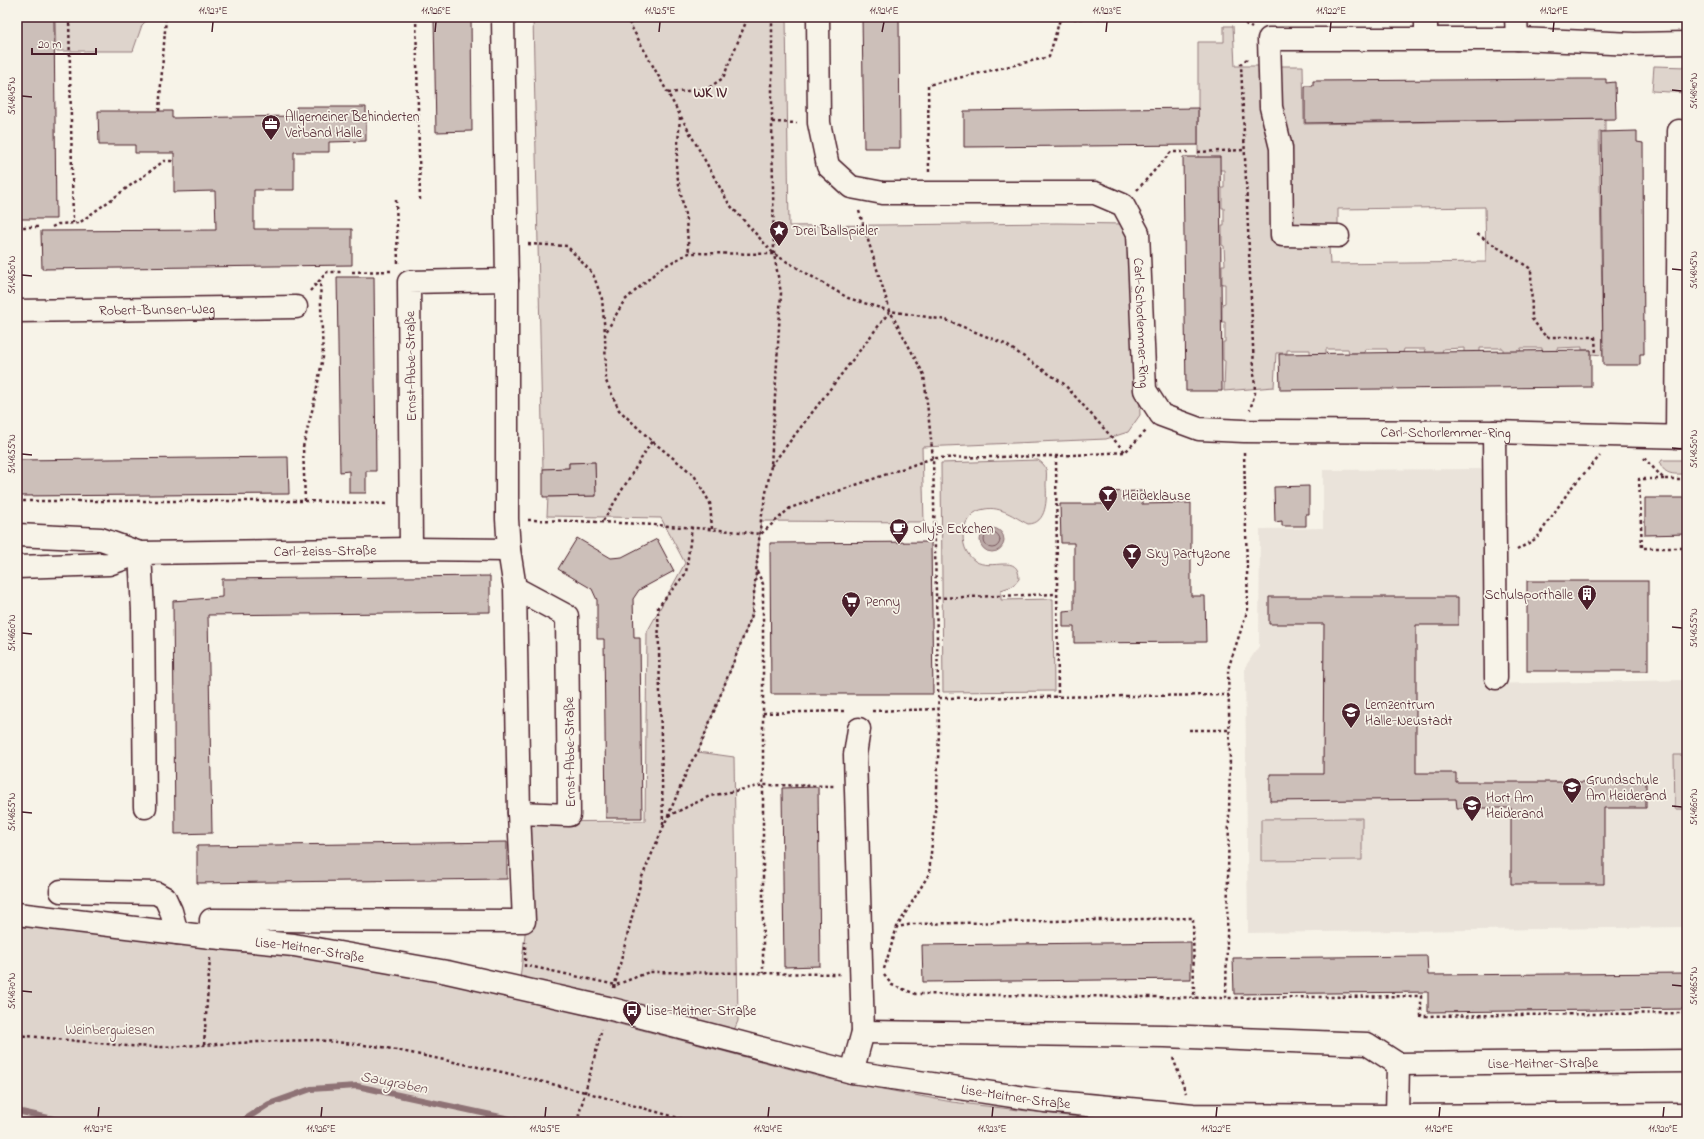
<svg xmlns="http://www.w3.org/2000/svg" width="1704" height="1139" font-family="'Indie Flower',sans-serif">
<rect width="100%" height="100%" fill="#f7f3e8"/>
<filter id="ink" filterUnits="userSpaceOnUse"><feTurbulence type="fractalNoise" baseFrequency=".025" numOctaves="2"/><feDisplacementMap in="SourceGraphic" scale="8" xChannelSelector="R" yChannelSelector="G"/><feConvolveMatrix kernelMatrix="1 2 1 2 8 2 1 2 1" color-interpolation-filters="sRGB"/></filter>
<g filter="url(#ink)">
<!-- built -->
<polygon fill="#eae3da" points="1483,469 1487,684 1687,680 1687,927 1248,933 1245,667 1259,646 1260,529 1323,528 1323,470"/>
<!-- green -->
<g fill="#ded4cc" stroke="#947a7c" fill-rule="evenodd">
<polygon points="55,17 150,17 142,25 133,51 56,51"/>
<polygon points="533,17 786,17 789,226 1057,223 1125,224 1134,246 1140,415 1128,432 1106,439 922,447 924,522 761,521 752,615 698,752 734,757 738,1021 731,1037 519,989 526,925 524,822 645,821 647,632 685,563 661,518 547,516 548,497 596,496 595,462 569,463 569,468 543,469"/>
<path d="M 1224,26 L 1233,26 L 1235,66 L 1303,66 L 1304,124 L 1605,119 L 1605,132 L 1599,132 L 1603,355 L 1591,354 L 1591,350 L 1582,350 L 1582,347 L 1557,348 L 1557,352 L 1542,352 L 1542,348 L 1521,348 L 1520,352 L 1503,352 L 1503,348 L 1480,348 L 1480,353 L 1464,353 L 1464,348 L 1443,349 L 1442,353 L 1426,353 L 1425,349 L 1404,349 L 1403,353 L 1388,353 L 1387,349 L 1365,349 L 1364,353 L 1349,353 L 1348,349 L 1326,349 L 1326,354 L 1310,354 L 1310,350 L 1287,350 L 1287,353 L 1276,353 L 1274,387 L 1224,391 L 1225,361 L 1223,360 L 1223,342 L 1225,342 L 1225,322 L 1222,322 L 1222,304 L 1225,303 L 1225,284 L 1222,284 L 1222,265 L 1225,265 L 1224,246 L 1222,245 L 1222,226 L 1224,226 L 1224,208 L 1222,208 L 1222,188 L 1224,188 L 1224,170 L 1219,170 L 1198,157 L 1198,42 L 1224,42 ZM 1485,207 L 1486,262 L 1330,264 L 1329,247 L 1338,246 L 1338,209 Z"/>
<polygon points="1654,66 1687,67 1687,93 1652,91"/>
<path d="M 1038,460 C 1041,462 1045,465 1046,469 C 1047,474 1046,480 1046,485 C 1047,499 1047,524 1028,524 C 1014,517 1001,506 985,509 C 960,512 956,548 975,561 C 992,572 1019,552 1019,579 L 1013,586 L 1001,590 L 1001,600 L 1053,599 L 1054,691 L 943,692 L 941,463 Z"/>
<path d="M 1662,460 L 1687,460 L 1687,474 C 1675,474 1665,476 1660,463 Z"/>
<polygon points="1674,755 1687,755 1687,809 1675,809"/>
<polygon points="1362,818 1362,860 1261,861 1261,819"/>
<polygon points="17,926 267,952 406,974 524,999 829,1079 952,1102 1077,1117 1169,1122 17,1122"/>
</g>
<!-- water -->
<circle fill="#bcaaa7" stroke="#8e7275" cx="992" cy="540" r="12"/>
<g fill="none" stroke-linecap="round" stroke-linejoin="round">
<!-- shore -->
<circle stroke="#78575d" stroke-width="1" cx="992" cy="540" r="8"/>
<!-- stream -->
<g stroke="#8e7275" stroke-width="6">
<polyline points="17,1111 67,1122"/>
<polyline points="241,1122 269,1104 311,1089 357,1086 524,1122"/>
</g>
</g>
<!-- building -->
<g fill="#ccbfb9" stroke="#4a1f2b">
<polygon points="17,17 54,17 56,219 19,219"/>
<polygon points="434,17 471,17 472,131 436,132"/>
<polygon points="862,17 899,17 900,148 864,148"/>
<polygon points="1579,79 1606,79 1606,83 1615,82 1616,119 1305,123 1305,86 1313,86 1313,81"/>
<polygon points="296,107 366,107 366,141 329,142 329,152 294,152 294,190 254,190 254,229 352,229 352,265 42,269 41,231 216,230 215,191 174,192 174,153 135,153 135,145 99,145 98,111 172,111 172,118 296,116"/>
<polygon points="1198,108 1198,145 964,147 964,111"/>
<polygon points="1637,131 1637,142 1643,143 1644,354 1640,354 1640,365 1603,365 1601,132"/>
<polygon points="1183,157 1220,157 1222,391 1186,391"/>
<polygon points="337,277 374,277 376,471 366,471 366,493 349,493 349,471 340,472"/>
<polygon points="1591,350 1591,387 1280,390 1279,354"/>
<polygon points="288,457 289,494 17,496 17,460"/>
<polygon points="595,462 596,496 543,497 543,469 569,468 569,463"/>
<polygon points="1309,486 1309,514 1306,514 1306,526 1282,526 1282,521 1275,522 1274,487"/>
<polygon points="1142,491 1142,504 1191,503 1191,596 1205,596 1206,642 1074,643 1074,627 1063,627 1063,611 1074,610 1074,543 1061,543 1060,504 1104,504 1104,492"/>
<polygon points="1645,498 1687,498 1687,534 1645,535"/>
<polygon points="577,538 611,558 622,557 657,539 674,571 639,590 633,599 634,638 640,638 642,818 606,818 604,639 597,639 597,600 592,589 558,569"/>
<polygon points="931,542 933,694 771,694 770,543"/>
<polygon points="490,576 490,612 208,615 212,833 175,834 173,601 222,597 222,579"/>
<rect x="1527" y="581" width="121" height="90"/>
<polygon points="1269,597 1458,597 1458,625 1416,625 1416,773 1456,773 1456,782 1646,782 1646,808 1604,808 1604,884 1511,884 1511,808 1457,808 1456,799 1270,801 1270,774 1323,774 1324,624 1269,624"/>
<polygon points="818,787 820,966 784,967 782,788"/>
<polygon points="507,842 507,879 197,883 197,846"/>
<polygon points="1191,942 1191,979 923,982 922,945"/>
<polygon points="1427,956 1428,975 1687,973 1687,1009 1428,1012 1428,992 1234,994 1233,958"/>
</g>
<g fill="none" stroke-linecap="round" stroke-linejoin="round">
<defs>
<g id="minor">
<polyline points="503,17 507,280 507,519 509,550 515,588 519,813 569,815 567,616 515,588"/>
<path id="s1" d="M 818,17 L 819,123 L 828,166 L 851,187 L 883,193 L 1095,193 L 1123,205 L 1138,233 L 1145,390 L 1161,415 L 1199,429 L 1244,431 L 1494,432 L 1687,437"/>
<polyline points="1426,17 1426,39"/>
<polyline points="1516,17 1517,39"/>
<polyline points="1338,236 1282,235 1281,148 1271,107 1269,39 1517,39 1634,44 1687,43"/>
<path id="s2" d="M 17,311 L 296,307"/>
<polyline points="1494,432 1496,678"/>
<polyline points="1677,437 1679,131"/>
<polyline points="17,535 101,539 140,553"/>
<polyline points="411,549 409,282 507,280"/>
<polyline points="140,553 143,611 145,807"/>
<path id="s3" d="M 17,567 L 109,564 L 140,553 L 411,549 L 509,550"/>
<polyline points="61,891 156,893 165,898 171,911 177,933"/>
<path id="s4" d="M 17,914 L 211,937 L 294,945 L 447,972 L 608,1008 L 852,1072 L 1045,1101 L 1193,1115 L 1397,1116 L 1687,1114"/>
<polyline points="211,937 211,920 524,921 519,813"/>
<path id="s5" d="M 863,1032 L 1165,1036 L 1367,1044 L 1398,1064 L 1687,1061"/>
<polyline points="852,1072 863,1032 855,755 859,729"/>
<polyline points="1397,1116 1398,1064"/>
</g>
</defs>
<!-- minor casing -->
<use href="#minor" stroke="#4a1f2b" stroke-width="25"/>
<!-- path -->
<g stroke="#4a1f2b" stroke-width="2.5" stroke-dasharray="3 3" stroke-linecap="butt">
<polyline points="69,17 73,223"/>
<polyline points="416,17 420,200"/>
<polyline points="626,17 729,204 774,254 848,298 890,311 946,320 1005,344 1064,384 1125,452"/>
<polyline points="1235,17 1252,28"/>
<polyline points="1247,59 1241,64 1255,393 1250,410"/>
<polyline points="668,93 707,89 723,78 748,17"/>
<polyline points="159,111 166,17"/>
<polyline points="680,117 676,169 686,220 689,253"/>
<polyline points="772,122 797,123"/>
<polyline points="1198,152 1245,150"/>
<polyline points="929,172 928,85 1049,57 1060,19 1162,17"/>
<polyline points="1137,190 1171,152 1188,152"/>
<polyline points="396,200 398,263"/>
<polyline points="859,211 890,311 924,375 933,458 939,729 937,791 929,874 897,927"/>
<polyline points="17,227 41,227"/>
<polyline points="52,227 58,224 79,223 164,161 174,161"/>
<polyline points="1477,234 1531,269 1532,319 1546,337 1595,337 1596,355"/>
<polyline points="528,244 567,246 593,274 602,299 605,333"/>
<polyline points="352,272 391,271"/>
<polyline points="310,291 327,272 342,272"/>
<polyline points="1244,452 1248,609 1228,669 1230,754 1226,998 1421,996 1421,1016 1687,1013"/>
<polyline points="1056,456 1058,697"/>
<polyline points="1644,458 1664,479 1687,479"/>
<polyline points="771,466 890,311"/>
<polyline points="1664,479 1639,479 1642,548 1687,548"/>
<polyline points="17,501 305,501 388,504"/>
<polyline points="305,501 303,447 313,407 323,357 320,280"/>
<path d="M 528,520 C 606,521 683,526 761,534 L 790,508 L 933,458 L 1056,456 L 1125,452 L 1147,430"/>
<polyline points="603,521 652,441"/>
<polyline points="712,529 710,503 694,475 652,441 619,410 606,381 605,334 624,301 661,268 689,253 774,254"/>
<polyline points="1517,550 1537,538 1571,488 1600,456"/>
<polyline points="757,571 763,584 763,973"/>
<polyline points="937,598 1057,594"/>
<polyline points="939,698 1229,695"/>
<polyline points="872,711 939,709"/>
<polyline points="763,713 845,711"/>
<polyline points="1189,730 1229,730"/>
<polyline points="668,816 710,796 764,785 835,786"/>
<polyline points="663,825 658,607 686,573 692,527"/>
<polyline points="529,966 616,985 649,972 840,974"/>
<polyline points="525,967 525,942"/>
<polyline points="884,969 897,927 913,924 1193,918 1194,999"/>
<polyline points="884,975 892,985 916,994 1226,998"/>
<polyline points="614,988 642,877 691,762 698,752 752,615 761,520 771,466 781,293 774,254 772,122 772,17"/>
<polyline points="17,1035 128,1046 162,1047 277,1041 317,1040 382,1047 502,1072 585,1092 693,1122"/>
<polyline points="204,1045 210,958"/>
<polyline points="1173,1058 1186,1093"/>
<polyline points="577,1122 602,1029"/>
</g>
<!-- minor -->
<use href="#minor" stroke="#f7f3e8" stroke-width="22"/>
</g>
</g>
<!-- ticks -->
<path fill="none" stroke="#4a1f2b" stroke-width="1.5" d="M 212,32 L 213,22M 435,32 L 436,22M 659,32 L 660,22M 882,32 L 884,22M 1106,32 L 1107,22M 1330,32 L 1331,22M 1553,32 L 1554,22M 1672,90 L 1682,91M 22,96 L 32,97M 1672,269 L 1682,270M 22,275 L 32,276M 1672,448 L 1682,449M 22,454 L 32,455M 1672,627 L 1682,628M 22,633 L 32,634M 1672,806 L 1682,807M 22,812 L 32,813M 1672,985 L 1682,986M 22,991 L 32,992M 98,1117 L 99,1107M 321,1117 L 322,1107M 545,1117 L 546,1107M 768,1117 L 769,1107M 992,1117 L 993,1107M 1216,1117 L 1217,1107M 1439,1117 L 1440,1107M 1663,1117 L 1664,1107"/>
<!-- icons -->
<defs>
<symbol id="office-pin" viewBox="-11 -11 22 30"><path d="M0 17L-7.5 6A9.5 9.5 0 1 1 7.5 6Z" fill="#4a1f2b" stroke="#f7f3e8"/><path d="M-6-3h4V-5.5h4V-3h4V5H-6ZM-1-4.5V-3h2v-1.5ZM-6 0V1H6V0Z" fill="#fff"/></symbol>
<symbol id="sight-pin" viewBox="-11 -11 22 30"><path d="M0 17L-7.5 6A9.5 9.5 0 1 1 7.5 6Z" fill="#4a1f2b" stroke="#f7f3e8"/><path d="M0-6L1.8-2.2L6-1.7L2.9 1.2L3.7 5.4L0 3.3L-3.7 5.4L-2.9 1.2L-6-1.7L-1.8-2.2Z" fill="#fff"/></symbol>
<symbol id="bar-pin" viewBox="-11 -11 22 30"><path d="M0 17L-7.5 6A9.5 9.5 0 1 1 7.5 6Z" fill="#4a1f2b" stroke="#f7f3e8"/><path d="M-6-5H6L.8 .8V4.5H3.5V6h-7V4.5H-.8V.8Z" fill="#fff"/></symbol>
<symbol id="cafe-pin" viewBox="-11 -11 22 30"><path d="M0 17L-7.5 6A9.5 9.5 0 1 1 7.5 6Z" fill="#4a1f2b" stroke="#f7f3e8"/><path d="M-5.5-4.5H6V0H3Q3 3.5 0 3.5H-2.5Q-5.5 3.5-5.5 0ZM3-3.2v2h1.7v-2ZM-6 4.5H4V6H-6Z" fill="#fff"/></symbol>
<symbol id="building-pin" viewBox="-11 -11 22 30"><path d="M0 17L-7.5 6A9.5 9.5 0 1 1 7.5 6Z" fill="#4a1f2b" stroke="#f7f3e8"/><path d="M-4-6H4V6H1V3H-1V6H-4ZM-2.5-4.3h1.7v1.8h-1.7ZM.8-4.3h1.7v1.8H.8ZM-2.5-1h1.7V.8h-1.7ZM.8-1h1.7V.8H.8Z" fill="#fff"/></symbol>
<symbol id="supermarket-pin" viewBox="-11 -11 22 30"><path d="M0 17L-7.5 6A9.5 9.5 0 1 1 7.5 6Z" fill="#4a1f2b" stroke="#f7f3e8"/><path d="M-6-5.5h2.5l.6 2H6L4.5 2H-2.5L-4.4-4H-6ZM-1.5 3.2a1.3 1.3 0 1 0 .1 0ZM3 3.2a1.3 1.3 0 1 0 .1 0Z" fill="#fff"/></symbol>
<symbol id="school-pin" viewBox="-11 -11 22 30"><path d="M0 17L-7.5 6A9.5 9.5 0 1 1 7.5 6Z" fill="#4a1f2b" stroke="#f7f3e8"/><path d="M0-5L7-2L0 1L-7-2ZM-4 1L0 2.5L4 1V4Q0 6-4 4Z" fill="#fff"/></symbol>
<symbol id="bus-pin" viewBox="-11 -11 22 30"><path d="M0 17L-7.5 6A9.5 9.5 0 1 1 7.5 6Z" fill="#4a1f2b" stroke="#f7f3e8"/><path d="M-5-6H5V4H4V6H2V4H-2V6H-4V4H-5ZM-3.5-4V0h7V-4ZM-3.5 1.2v1.5H-2V1.2ZM2 1.2v1.5H3.5V1.2Z" fill="#fff"/></symbol>
</defs>
<g fill-rule="evenodd">
<use href="#office-pin" x="260" y="113" width="22" height="30"/>
<use href="#sight-pin" x="768" y="219" width="22" height="30"/>
<use href="#bar-pin" x="1097" y="484" width="22" height="30"/>
<use href="#cafe-pin" x="888" y="517" width="22" height="30"/>
<use href="#bar-pin" x="1121" y="542" width="22" height="30"/>
<use href="#building-pin" x="1576" y="583" width="22" height="30"/>
<use href="#supermarket-pin" x="840" y="590" width="22" height="30"/>
<use href="#school-pin" x="1340" y="701" width="22" height="30"/>
<use href="#school-pin" x="1561" y="776" width="22" height="30"/>
<use href="#school-pin" x="1461" y="794" width="22" height="30"/>
<use href="#bus-pin" x="621" y="999" width="22" height="30"/>
</g>
<g text-anchor="middle" stroke-width="3.5" stroke-linejoin="round" paint-order="stroke">
<!-- poi labels -->
<g font-size="14" fill="#4a1f2b" stroke="#f7f3e8" text-anchor="start">
<text x="285" y="121">Allgemeiner Behinderten<tspan x="285" dy="16">Verband Halle</tspan></text>
<text x="793" y="235">Drei Ballspieler</text>
<text x="1122" y="500">Heideklause</text>
<text x="913" y="533">Olly's Eckchen</text>
<text x="1146" y="558">Sky Partyzone</text>
<text x="1573" y="599" text-anchor="end">Schulsporthalle</text>
<text x="865" y="606">Penny</text>
<text x="1365" y="709">Lernzentrum<tspan x="1365" dy="16">Halle-Neustadt</tspan></text>
<text x="1586" y="784">Grundschule<tspan x="1586" dy="16">Am Heiderand</tspan></text>
<text x="1486" y="802">Hort Am<tspan x="1486" dy="16">Heiderand</tspan></text>
<text x="646" y="1015">Lise-Meitner-Straße</text>
</g>
<!-- street labels -->
<g font-size="14" fill="#4a1f2b" stroke="#f7f3e8">
<text dy="5" stroke="none"><textPath href="#s2" startOffset="140">Robert-Bunsen-Weg</textPath></text>
<text dy="5" stroke="none"><textPath href="#s1" startOffset="578">Carl-Schorlemmer-Ring</textPath></text>
<text transform="translate(410 366) rotate(-91)" y="5">Ernst-Abbe-Straße</text>
<text dy="5" stroke="none"><textPath href="#s1" startOffset="962">Carl-Schorlemmer-Ring</textPath></text>
<text dy="5" stroke="none"><textPath href="#s3" startOffset="310">Carl-Zeiss-Straße</textPath></text>
<text transform="translate(569 752) rotate(-91)" y="5">Ernst-Abbe-Straße</text>
<text dy="5" stroke="none"><textPath href="#s4" startOffset="295">Lise-Meitner-Straße</textPath></text>
<text dy="5" stroke="none"><textPath href="#s5" startOffset="686">Lise-Meitner-Straße</textPath></text>
<text dy="5" stroke="none"><textPath href="#s4" startOffset="1017">Lise-Meitner-Straße</textPath></text>
</g>
<!-- park labels -->
<g font-size="14" fill="#6f4c53" stroke="#f7f3e8">
<text x="110" y="1034">Weinbergwiesen</text>
</g>
<!-- neighbourhood labels -->
<g font-size="15" font-weight="bold" fill="#4a1f2b" stroke="#f7f3e8">
<text x="710" y="97">WK IV</text>
</g>
<!-- water labels -->
<g font-size="15" font-style="italic" fill="#6c4950" stroke="#f7f3e8">
<text transform="translate(394 1082) rotate(11)" y="5">Saugraben</text>
</g>
</g>
<!-- margin -->
<rect width="1704" height="1139" fill="none" stroke="#f7f3e8" stroke-width="44"/>
<!-- scale -->
<path d="M32 48v6h64v-6" fill="none" stroke="#4a1f2b" stroke-width="2"/>
<text x="38" y="48" font-size="12" fill="#4a1f2b" stroke="#f7f3e8" stroke-width="3" paint-order="stroke">20 m</text>
<rect x="22" y="22" width="1660" height="1095" fill="none" stroke="#4a1f2b" stroke-width="1.5"/>
<g font-size="10" text-anchor="middle" fill="#4a1f2b">
<text x="213" y="14">11.927°E</text>
<text x="436" y="14">11.926°E</text>
<text x="660" y="14">11.925°E</text>
<text x="884" y="14">11.924°E</text>
<text x="1107" y="14">11.923°E</text>
<text x="1331" y="14">11.922°E</text>
<text x="1554" y="14">11.921°E</text>
<text transform="translate(1693 91) rotate(-90)" y="4">51.4840°N</text>
<text transform="translate(11 96) rotate(-90)" y="4">51.4845°N</text>
<text transform="translate(1693 270) rotate(-90)" y="4">51.4845°N</text>
<text transform="translate(11 275) rotate(-90)" y="4">51.4850°N</text>
<text transform="translate(1693 449) rotate(-90)" y="4">51.4850°N</text>
<text transform="translate(11 454) rotate(-90)" y="4">51.4855°N</text>
<text transform="translate(1693 628) rotate(-90)" y="4">51.4855°N</text>
<text transform="translate(11 633) rotate(-90)" y="4">51.4860°N</text>
<text transform="translate(1693 807) rotate(-90)" y="4">51.4860°N</text>
<text transform="translate(11 812) rotate(-90)" y="4">51.4865°N</text>
<text transform="translate(1693 986) rotate(-90)" y="4">51.4865°N</text>
<text transform="translate(11 991) rotate(-90)" y="4">51.4870°N</text>
<text x="98" y="1132">11.927°E</text>
<text x="321" y="1132">11.926°E</text>
<text x="545" y="1132">11.925°E</text>
<text x="768" y="1132">11.924°E</text>
<text x="992" y="1132">11.923°E</text>
<text x="1216" y="1132">11.922°E</text>
<text x="1439" y="1132">11.921°E</text>
<text x="1663" y="1132">11.920°E</text>
</g>
</svg>
